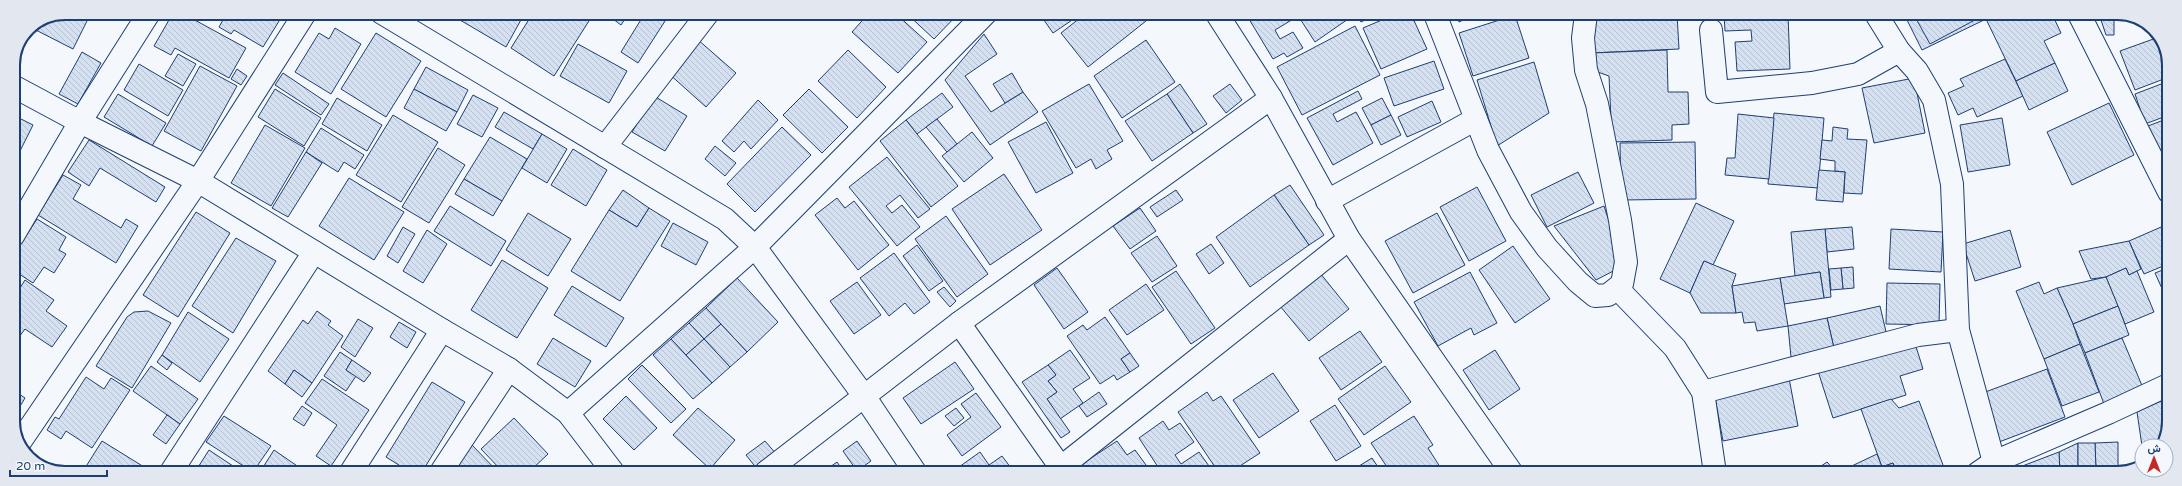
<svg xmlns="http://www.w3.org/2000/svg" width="2182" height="486" font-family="'Varela Round',Vazirmatn,sans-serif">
<defs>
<pattern id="building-back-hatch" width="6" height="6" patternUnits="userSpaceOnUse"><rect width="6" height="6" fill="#d5e0f0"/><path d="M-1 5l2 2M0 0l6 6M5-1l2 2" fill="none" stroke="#b6c1d1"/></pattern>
</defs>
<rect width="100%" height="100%" fill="#f4f7fb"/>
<!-- building -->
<g fill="url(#building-back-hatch)" stroke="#1d3f73">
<polygon points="65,13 91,13 73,49 30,27"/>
<polygon points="173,13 182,13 246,48 229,78 175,48 171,55 154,46"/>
<polygon points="227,13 284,13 263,47 234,30 231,34 219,27"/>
<polygon points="464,13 515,13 522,18 506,47 460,20"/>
<polygon points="533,13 594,13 554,76 511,48"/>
<polygon points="605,13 629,13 621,25"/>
<polygon points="645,13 660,13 667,18 638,63 621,52"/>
<polygon points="840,13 855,13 848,21"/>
<polygon points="869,13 895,13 927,42 898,73 852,32"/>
<polygon points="906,13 957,13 958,14 934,39"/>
<polygon points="1039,13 1081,14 1053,33"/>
<polygon points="1085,14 1149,14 1151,17 1088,67 1061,33"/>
<polygon points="1246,14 1292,14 1295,18 1275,30 1280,39 1293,32 1303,48 1287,57 1284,53 1273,59"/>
<polygon points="1297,14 1348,14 1351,17 1315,42"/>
<polygon points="1356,14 1377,14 1361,22"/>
<polygon points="1396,14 1411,14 1427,49 1381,69 1363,28"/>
<polygon points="1455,14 1476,14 1459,22"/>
<polygon points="1588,14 1677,14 1679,49 1590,53"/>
<polygon points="1724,14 1788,14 1790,69 1737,71 1735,42 1752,41 1751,30 1725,31"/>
<polygon points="1909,14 1980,14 1986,19 1922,50 1905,16"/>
<polygon points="1916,14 1986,14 1930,44 1914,15"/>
<polygon points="1995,14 1998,19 2009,14 2052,14 2061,33 2044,41 2055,63 2016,81 1986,19"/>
<polygon points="2099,14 2114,15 2114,35 2106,35"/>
<polygon points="1515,15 1529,58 1473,76 1459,33"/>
<polygon points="1355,26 1380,75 1302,115 1277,67"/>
<polygon points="335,28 361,44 331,94 295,72 319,33 329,39"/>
<polygon points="376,33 421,61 386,117 341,89"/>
<polygon points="984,34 997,54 965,76 991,112 1023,92 1038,112 990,145 945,80"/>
<polygon points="2159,37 2169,61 2169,77 2135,90 2120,51"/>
<polygon points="697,39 736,73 706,107 667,72"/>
<polygon points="1146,40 1175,82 1122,118 1094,76"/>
<polygon points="578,44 627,71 609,103 560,76"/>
<polygon points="848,50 886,87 857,118 818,81"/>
<polygon points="1667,50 1668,92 1688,92 1689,124 1672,125 1672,140 1612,142 1609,76 1592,70 1592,53"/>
<polygon points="82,52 101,63 78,104 59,94"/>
<polygon points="178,54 196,64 183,86 165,76"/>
<polygon points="2005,59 2023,96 1977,117 1973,108 1958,115 1948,93 1964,86 1960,79"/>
<polygon points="1434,61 1444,89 1394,106 1384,78"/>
<polygon points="1534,62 1549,113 1497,146 1477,80"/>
<polygon points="2055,63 2068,91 2029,110 2016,81"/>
<polygon points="139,64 183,90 168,116 124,90"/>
<polygon points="200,66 237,86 201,151 164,131"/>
<polygon points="426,67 468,90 457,112 414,89"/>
<polygon points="237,69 247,76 241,85 231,79"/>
<polygon points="283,73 329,104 321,115 275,85"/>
<polygon points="1012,73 1023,92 1005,103 993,84"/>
<polygon points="1914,78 1925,133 1874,143 1862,88"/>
<polygon points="2169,81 2169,115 2145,124 2135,94"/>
<polygon points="1089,84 1123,141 1107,150 1112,159 1096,169 1091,159 1076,168 1042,111"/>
<polygon points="1180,84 1207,124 1193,133 1167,94"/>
<polygon points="1230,84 1242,100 1226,113 1213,96"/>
<polygon points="275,89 321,118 304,146 258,117"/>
<polygon points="414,89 457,112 446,131 404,108"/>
<polygon points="809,89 848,127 822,153 783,115"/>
<polygon points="1358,91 1362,99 1333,114 1337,122 1356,112 1373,143 1333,165 1307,118"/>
<polygon points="942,93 953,107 917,134 906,120"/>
<polygon points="118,94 166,123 152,146 104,117"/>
<polygon points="1167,94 1193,133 1152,161 1125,121"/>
<polygon points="473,95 498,108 482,137 457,124"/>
<polygon points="654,96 687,116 665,151 632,132"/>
<polygon points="337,98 382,125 367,151 322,124"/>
<polygon points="1382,98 1391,115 1371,125 1362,108"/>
<polygon points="758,100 778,120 751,149 744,141 734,152 722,141"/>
<polygon points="1432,101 1441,122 1407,137 1398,117"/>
<polygon points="2109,103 2134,155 2072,185 2047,132"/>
<polygon points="504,112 542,134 533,149 495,127"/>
<polygon points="1774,113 1824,118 1818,188 1768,184"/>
<polygon points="1738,114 1774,118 1769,179 1725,175 1727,158 1735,158"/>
<polygon points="13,115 33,125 16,159 13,158"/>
<polygon points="393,115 438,142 401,202 356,175"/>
<polygon points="1391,115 1401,135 1381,145 1371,125"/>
<polygon points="2002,118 2010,165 1968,172 1960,125"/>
<polygon points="2169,118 2169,180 2148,126"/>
<polygon points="937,119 957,144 947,152 926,127"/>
<polygon points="906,120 958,186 931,207 880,141"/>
<polygon points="1046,122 1073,173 1036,193 1008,142"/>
<polygon points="265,125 305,148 271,206 231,183"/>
<polygon points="782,127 811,155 755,212 727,184"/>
<polygon points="1833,127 1848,129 1847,139 1867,140 1862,194 1844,193 1845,172 1835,171 1835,161 1820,159 1822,140 1832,141"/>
<polygon points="321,128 364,155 355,169 344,162 338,172 306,152"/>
<polygon points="972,132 993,158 964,182 942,156"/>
<polygon points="542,134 567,149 547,183 522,168"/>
<polygon points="490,137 527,159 502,201 464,179"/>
<polygon points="89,140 165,187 156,202 100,168 89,186 68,172"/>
<polygon points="1695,142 1696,199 1621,200 1620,143"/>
<polygon points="715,146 736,163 725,176 705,159"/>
<polygon points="438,148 465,165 429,223 402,207"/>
<polygon points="573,149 607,170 586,206 551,185"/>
<polygon points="306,152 322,163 288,217 272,208"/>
<polygon points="887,157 930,209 918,218 900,195 886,206 892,213 902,205 920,227 897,246 849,187"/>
<polygon points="1819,170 1845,172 1843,202 1816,200"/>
<polygon points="1578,172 1594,203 1547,227 1531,195"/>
<polygon points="1004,174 1042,230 990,265 952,209"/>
<polygon points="63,175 81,185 73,199 121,228 126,219 138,226 116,263 38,215"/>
<polygon points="349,178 404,212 374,260 319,226"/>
<polygon points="464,179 502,201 493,216 455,194"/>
<polygon points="1290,185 1324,235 1309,245 1274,195"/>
<polygon points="1477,187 1506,241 1469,261 1440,207"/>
<polygon points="623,190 649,208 637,227 609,210"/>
<polygon points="1176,190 1183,200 1157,217 1150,207"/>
<polygon points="1274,195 1309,245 1250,287 1216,237"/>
<polygon points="837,198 845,208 854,201 889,245 858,270 815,215"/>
<polygon points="1696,203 1734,221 1713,265 1704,261 1690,293 1660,279"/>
<polygon points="450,206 506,241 491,266 434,231"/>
<polygon points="1604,206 1614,237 1619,268 1596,280 1554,226"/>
<polygon points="649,208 670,221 620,301 571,271 609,210 637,227"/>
<polygon points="1140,208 1156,231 1130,249 1113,226"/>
<polygon points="196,212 230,233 178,317 143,295"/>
<polygon points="528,213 571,239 548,276 506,250"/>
<polygon points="1437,213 1465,265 1413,293 1385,241"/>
<polygon points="946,216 988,274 957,297 915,239"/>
<polygon points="37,219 66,237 59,250 66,254 54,273 44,267 33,283 13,270 13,256"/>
<polygon points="673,223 708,242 696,265 661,246"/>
<polygon points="2168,224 2168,264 2144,274 2129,241"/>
<polygon points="403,227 415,234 398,263 387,256"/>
<polygon points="1852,227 1854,249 1827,252 1825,229"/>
<polygon points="1825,229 1831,297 1824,298 1820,272 1795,276 1791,232"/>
<polygon points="1891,229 1943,232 1941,272 1889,269"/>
<polygon points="427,230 447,244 423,283 403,271"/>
<polygon points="2010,230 2021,267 1975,281 1963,244"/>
<polygon points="1157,236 1177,266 1152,282 1131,253"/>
<polygon points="236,238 276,261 233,333 192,306"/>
<polygon points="2129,241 2141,269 2129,275 2126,268 2106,277 2091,279 2079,251"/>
<polygon points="1211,244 1224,263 1209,274 1196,254"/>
<polygon points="917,245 943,281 929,291 903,256"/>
<polygon points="1513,246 1550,299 1515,323 1479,270"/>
<polygon points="894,253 930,302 914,314 905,303 889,316 860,278"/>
<polygon points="502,260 548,288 517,338 471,310"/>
<polygon points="1704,261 1736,274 1732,286 1736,313 1701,313 1690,293"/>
<polygon points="1853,267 1854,288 1843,289 1841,268"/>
<polygon points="1057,268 1088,312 1064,329 1034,285"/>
<polygon points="1841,268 1843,289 1831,290 1829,269"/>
<polygon points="2126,268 2129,275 2137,271 2154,312 2125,324 2106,277"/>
<polygon points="2168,268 2168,302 2155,273"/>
<polygon points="1176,271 1215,328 1191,344 1152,287"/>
<polygon points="1470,272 1497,323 1474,335 1471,328 1438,346 1414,302"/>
<polygon points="1820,272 1824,298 1784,304 1780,278"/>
<polygon points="1320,273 1349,309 1309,341 1280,306"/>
<polygon points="2106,277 2118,306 2073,324 2057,288"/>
<polygon points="737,278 778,322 747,352 706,308"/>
<polygon points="1780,278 1788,326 1757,331 1755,322 1744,323 1742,312 1736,313 1732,286"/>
<polygon points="25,280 54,300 46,311 67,326 52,347 25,329 16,341 13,339 13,284 20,288"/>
<polygon points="857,282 881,315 854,334 830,301"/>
<polygon points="2039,282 2044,294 2057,288 2073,324 2080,344 2044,359 2016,291"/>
<polygon points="1887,283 1940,284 1939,325 1886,324"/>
<polygon points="1146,284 1164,310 1127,335 1109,310"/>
<polygon points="572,286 624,318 606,347 554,315"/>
<polygon points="944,287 956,301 950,307 937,292"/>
<polygon points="1880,306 1887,336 1834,348 1827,318"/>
<polygon points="2118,306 2129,335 2085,353 2073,324"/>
<polygon points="706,308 721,324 704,339 689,323"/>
<polygon points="148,311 171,323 132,388 96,366 127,317 134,312"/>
<polygon points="317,311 331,321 328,325 343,336 312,383 294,370 285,384 268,371 303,320 308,324"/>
<polygon points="188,312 229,339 200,382 162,355"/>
<polygon points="1105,317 1130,353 1121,359 1130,372 1117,380 1114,375 1100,384 1067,336 1083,325 1087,330"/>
<polygon points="1827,318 1834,348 1791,357 1788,326"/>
<polygon points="358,319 373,328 355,357 341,347"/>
<polygon points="399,322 416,332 407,348 390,337"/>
<polygon points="689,323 704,339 686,355 671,339"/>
<polygon points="721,324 747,352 730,367 704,339"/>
<polygon points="1360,331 1382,362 1341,390 1319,358"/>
<polygon points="1913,337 1923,369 1900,376 1906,395 1833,418 1817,368"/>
<polygon points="553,338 591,361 575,387 537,364"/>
<polygon points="2122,338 2143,388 2104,404 2085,353"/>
<polygon points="671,339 712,383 693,399 653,355"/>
<polygon points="704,339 730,367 712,383 686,355"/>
<polygon points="2080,344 2099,392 2062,406 2044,359"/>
<polygon points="1070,350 1090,378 1073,389 1083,403 1060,419 1047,399 1057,392 1048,381 1056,375 1048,365"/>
<polygon points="1495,350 1520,389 1489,410 1463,370"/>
<polygon points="340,352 352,360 346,370 356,376 346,391 324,376"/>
<polygon points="1130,353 1139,366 1130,372 1121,359"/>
<polygon points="162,355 172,363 167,370 157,362"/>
<polygon points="352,360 371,373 364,382 346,370"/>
<polygon points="955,362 974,389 921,424 903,398"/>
<polygon points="642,365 686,409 671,423 628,379"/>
<polygon points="1048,365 1056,375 1048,381 1057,392 1047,399 1070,432 1061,438 1022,382"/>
<polygon points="151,366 198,399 180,424 133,391"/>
<polygon points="1385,366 1411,402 1364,435 1338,399"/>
<polygon points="2047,369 2065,417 1999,442 1980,394"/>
<polygon points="294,370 312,383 302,397 285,384"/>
<polygon points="1273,373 1299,411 1259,438 1233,400"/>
<polygon points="86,377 104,389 111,378 130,390 92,448 66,431 61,439 47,430 55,417 59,419"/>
<polygon points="1789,378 1798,426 1723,441 1714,392"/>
<polygon points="322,379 369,410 331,466 316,456 337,425 305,403"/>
<polygon points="432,382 465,402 422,472 410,472 386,457"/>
<polygon points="13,390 25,398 13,418"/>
<polygon points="1099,392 1107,404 1087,417 1079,406"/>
<polygon points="1207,392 1213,401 1221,396 1260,453 1229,473 1219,473 1178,412"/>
<polygon points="976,393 1001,427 962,456 947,435 971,417 961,404"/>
<polygon points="626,396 657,428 634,450 603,419"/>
<polygon points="2168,398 2168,432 2159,446 2142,446 2137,412"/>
<polygon points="1891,399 1899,408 1919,401 1946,473 1897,473 1893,463 1882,467 1861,409"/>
<polygon points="1335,405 1361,446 1336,461 1310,421"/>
<polygon points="302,406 312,413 304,426 293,419"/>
<polygon points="698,408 735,440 710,469 673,435"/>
<polygon points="956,408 964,418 954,426 945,416"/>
<polygon points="167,415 180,424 166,444 153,435"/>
<polygon points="224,416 271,446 253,472 206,442"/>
<polygon points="1414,416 1433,445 1428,448 1442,470 1438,473 1391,473 1371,443"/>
<polygon points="514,418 548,454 529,472 503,472 481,449"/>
<polygon points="1163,421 1169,430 1180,423 1194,442 1175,455 1181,464 1199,452 1214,473 1162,473 1139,438"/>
<polygon points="102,441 149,470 148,472 92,472 85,468"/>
<polygon points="765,441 777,455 758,470 746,455"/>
<polygon points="857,441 871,461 857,471 843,451"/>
<polygon points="1117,441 1127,455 1135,450 1146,465 1134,473 1087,472 1082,464"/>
<polygon points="2118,442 2118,470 2126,470 2118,473 2096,473 2095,443"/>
<polygon points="2078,443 2078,469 2096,469 2096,473 2060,473 2059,452"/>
<polygon points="2078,443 2095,443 2096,469 2078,469"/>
<polygon points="472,445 498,472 454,472"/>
<polygon points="209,450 242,472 195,472"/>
<polygon points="274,450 306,472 260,472"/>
<polygon points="980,452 989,465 1002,456 1014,472 952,472"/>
<polygon points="2059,452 2060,473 2025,473 2025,465"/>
<polygon points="1877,454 1882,467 1893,463 1897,473 1837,473"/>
<polygon points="1372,458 1382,473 1352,473 1351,471"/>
<polygon points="837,462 844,472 823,472"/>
<polygon points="1827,462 1837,473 1811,473"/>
<polygon points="2025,465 2025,473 2007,473"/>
<polygon points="1148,468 1152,473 1141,473"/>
</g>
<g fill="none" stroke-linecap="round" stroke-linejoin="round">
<defs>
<g id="street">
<polyline points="382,13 725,219 755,247 864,396 915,472"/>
<polyline points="1217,14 1271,98 1349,239 1512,473"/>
<polyline points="1435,14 1488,150 1521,212 1547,248 1578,282 1595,296 1608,295 1622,284 1626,262 1620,220 1597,104 1586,70 1583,38 1586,14"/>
<polyline points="1876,14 1899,51 1917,71 1934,100 1952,184 1958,330 1994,462"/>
<polyline points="2079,14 2169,192"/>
<polyline points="1711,30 1717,92 1812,83 1858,74 1899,51"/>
<polyline points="13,86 80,122 198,181 442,330 509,369 568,413 613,472"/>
<polyline points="605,147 708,13"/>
<polyline points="1327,201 1476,119"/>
<polyline points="13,236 80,122 149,13"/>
<polyline points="1618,289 1675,348 1703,392 1715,473"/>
<polyline points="959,323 1064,472"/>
<polyline points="1703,392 1918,335 1958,330"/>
<polyline points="568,413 755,247 986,13"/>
<polyline points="20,442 198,181 305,13"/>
<polyline points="1060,468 1349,239"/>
<polyline points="171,472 314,252"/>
<polyline points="351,472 442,330"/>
<polyline points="441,472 509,369"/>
<polyline points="766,472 959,323 1271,98"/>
<polyline points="1978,473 1994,462 2108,413 2168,385"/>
</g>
</defs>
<!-- street casing -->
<use href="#street" stroke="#1d3f73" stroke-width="24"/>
<!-- street -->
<use href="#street" stroke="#f4f7fb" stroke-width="22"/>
</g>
<!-- crop -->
<path d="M0 0H2182V486H0ZM65 20H2117A45 45 0 0 1 2162 65V421A45 45 0 0 1 2117 466H65A45 45 0 0 1 20 421V65A45 45 0 0 1 65 20Z" fill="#e3e8f0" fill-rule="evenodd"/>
<path fill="none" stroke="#1d3f73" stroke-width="2" d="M65 20H2117A45 45 0 0 1 2162 65V421A45 45 0 0 1 2117 466H65A45 45 0 0 1 20 421V65A45 45 0 0 1 65 20Z"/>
<!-- north arrow -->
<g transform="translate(2154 458)"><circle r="19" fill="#f4f7fb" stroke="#9eadc5"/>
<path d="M0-3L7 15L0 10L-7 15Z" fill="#c62828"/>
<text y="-6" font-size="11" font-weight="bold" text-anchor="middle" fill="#1d3f73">ش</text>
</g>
<!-- scale -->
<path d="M10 470v6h97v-6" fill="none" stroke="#1d3f73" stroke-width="2"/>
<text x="16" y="470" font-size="12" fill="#1d3f73" stroke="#f4f7fb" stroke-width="3" paint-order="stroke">20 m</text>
</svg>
